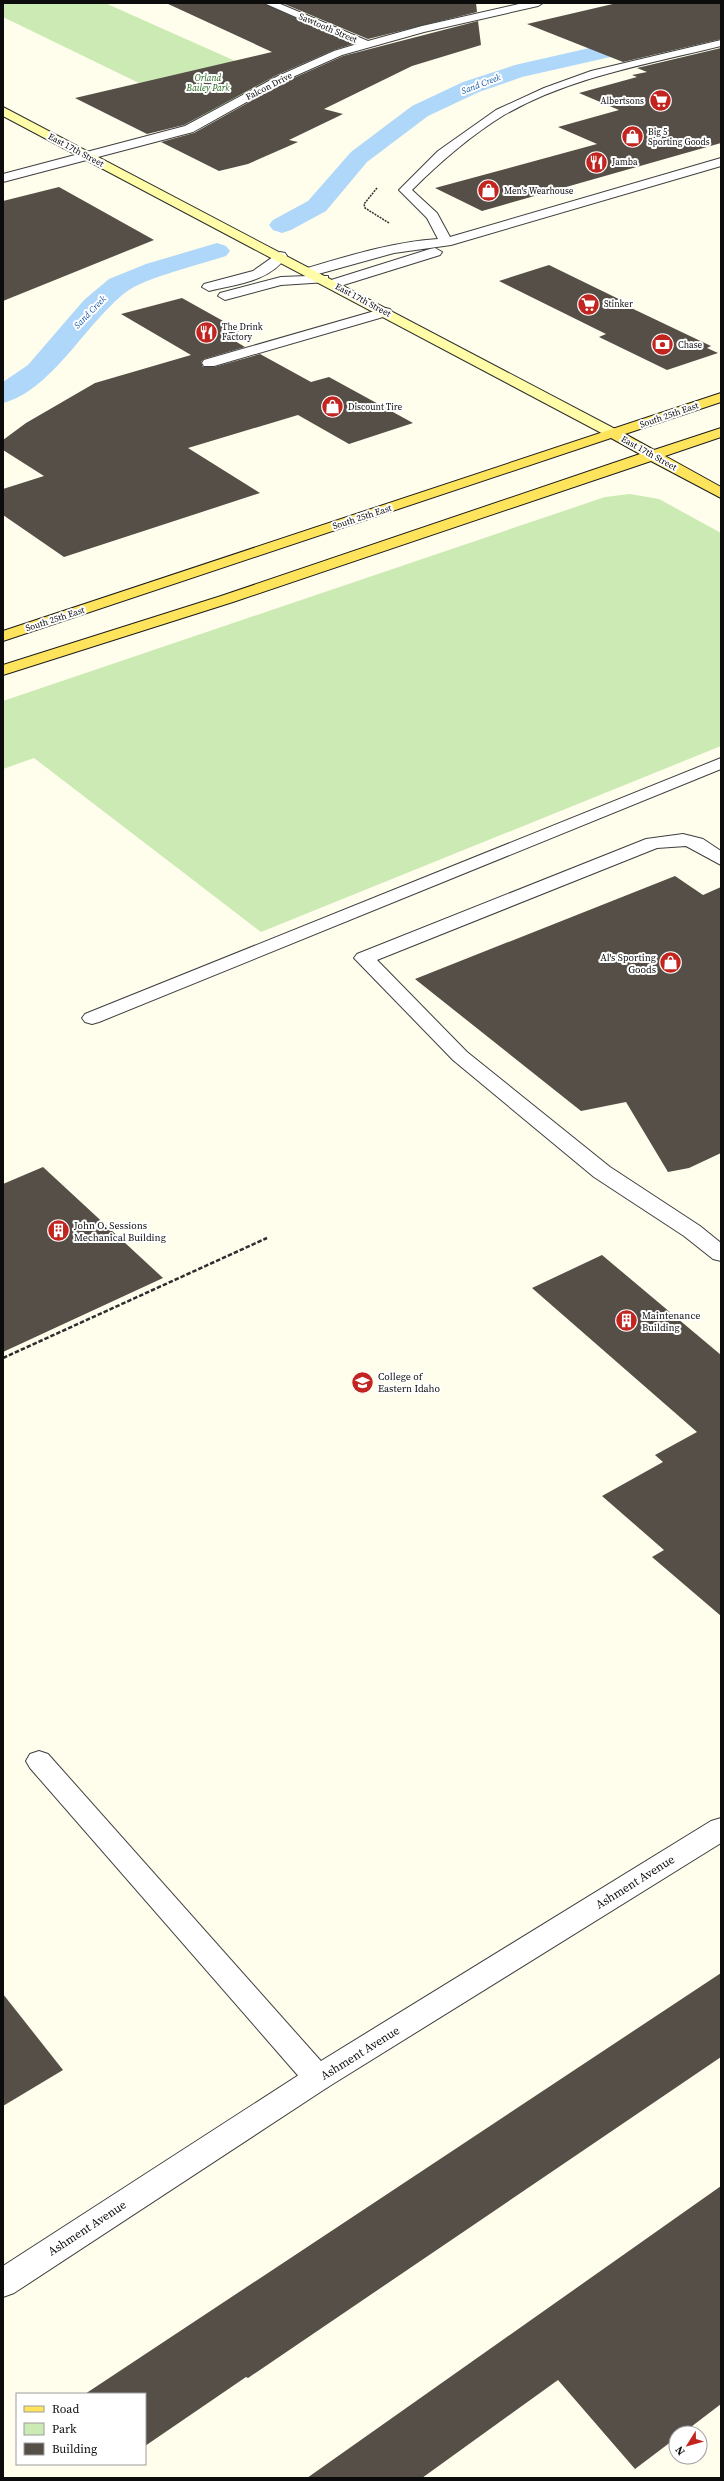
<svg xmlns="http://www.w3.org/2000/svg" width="724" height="2481" font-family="'Source Serif 4',serif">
<rect width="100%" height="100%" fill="#fffdec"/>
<!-- green -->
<g fill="#ccebb4">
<polygon points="3,3 105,3 278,80 209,117 3,17"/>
<polygon points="630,494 659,499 721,533 721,746 261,932 34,758 3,769 3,701 605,497"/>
</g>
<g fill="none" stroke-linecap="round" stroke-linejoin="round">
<!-- canal -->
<g fill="#aed7f9" fill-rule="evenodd">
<polygon points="721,18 721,32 522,77 479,92 428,116 367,162 326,211 291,230 282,233 273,230 269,225 273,220 308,201 351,152 412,106 463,82 515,65"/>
<path d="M 217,243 L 226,246 L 230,251 L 226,256 C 202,264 144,278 126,292 C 86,323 51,391 3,403 L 3,382 L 28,365 L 84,300 L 109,279 L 146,264 Z"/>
</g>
</g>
<!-- building -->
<g fill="#564f48">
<polygon points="166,3 263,3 353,44 334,50 277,75 184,125 147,134 75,98 272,52"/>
<polygon points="282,3 476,3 477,12 368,39"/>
<polygon points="617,3 721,3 721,39 623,62 527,24"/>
<polygon points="478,21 481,45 412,66 324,109 343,114 289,140 298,142 248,164 219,171 161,142 194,133 287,81 343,56"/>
<polygon points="721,48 721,143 482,211 435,188 597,144 558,127 619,110 579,93 637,77 632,75 647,72 637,68"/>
<polygon points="59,187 154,240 3,301 3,201"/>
<polygon points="549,265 631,305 627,306 711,346 707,348 718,353 667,370 599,337 606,334 499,281"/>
<polygon points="182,298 241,331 225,335 245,347 204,359 201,362 203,367 214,367 260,354 311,382 329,377 413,423 349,444 298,415 188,448 260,493 64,557 3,515 3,489 44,476 3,450 3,440 26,423 95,383 191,355 121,314"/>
<polygon points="675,876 703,895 721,887 721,1153 689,1168 668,1172 626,1102 581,1111 415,979"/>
<polygon points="43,1167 163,1278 3,1352 3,1184"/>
<polygon points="602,1255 721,1355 721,1616 652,1557 664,1550 602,1496 663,1462 655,1455 697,1432 532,1288"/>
<polygon points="721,1973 721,2057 248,2378 246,2377 145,2446 145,2394 85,2394"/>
<polygon points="3,1994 63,2070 3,2106"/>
<polygon points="721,2186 721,2404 683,2433 676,2433 676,2438 635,2469 558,2380 422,2478 307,2478"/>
</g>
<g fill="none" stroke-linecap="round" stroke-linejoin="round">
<defs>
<g id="service">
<path d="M 721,40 L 721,46 C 648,64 570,77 504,115 C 470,136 440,162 412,190 L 437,213 L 450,237 L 721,158 L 721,166 L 451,245 L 394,253 L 311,276 L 328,276 L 328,281 L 430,249 L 435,248 L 442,252 L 440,255 L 337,287 L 327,287 L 327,282 L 281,285 L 225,300 L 218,296 L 220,293 L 281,277 L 308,276 L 302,272 L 304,269 C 348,256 392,242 438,239 L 427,218 L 399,190 L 438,151 L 496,110 L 544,88 L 591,71 Z"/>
<path d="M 280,252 L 285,253 L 287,256 C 269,282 237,284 209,291 L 202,287 L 204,284 L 253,271 Z"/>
<polygon points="385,308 390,309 392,312 390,315 214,366 204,366 202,363 204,360"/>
<polygon points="721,758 721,769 99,1022 92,1024 85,1022 82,1018 85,1014"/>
<polygon points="683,834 703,839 721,851 721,865 686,846 657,848 377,960 467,1052 610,1167 700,1226 721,1243 721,1261 713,1259 684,1236 594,1177 453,1060 354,958 357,954 646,839"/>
<polygon points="39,1751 48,1754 328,2069 333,2078 328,2087 318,2090 308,2087 30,1768 26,1761 30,1754"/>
</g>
<polygon id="minor" points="264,3 278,3 368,41 422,26 523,3 543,3 538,6 424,32 342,55 286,80 193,132 3,182 3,174 185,126 278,76 334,51 357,44"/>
<polygon id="tertiary" points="721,1818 721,1843 328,2087 14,2293 3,2297 3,2266 308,2069 711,1821"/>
<polygon id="secondary" points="3,107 619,431 621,434 619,437 609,437 3,116"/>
<polygon id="primary" points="721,393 721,402 625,434 654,450 721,428 721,437 665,456 721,487 721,498 651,461 233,602 3,675 3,665 221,596 640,454 611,438 3,641 3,631"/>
</defs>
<!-- service casing -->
<use href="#service" stroke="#3f3f3f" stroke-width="2"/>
<!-- minor casing -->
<use href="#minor" stroke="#3f3f3f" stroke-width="2"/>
<!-- tertiary casing -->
<use href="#tertiary" stroke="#3f3f3f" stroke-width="2"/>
<!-- secondary casing -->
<use href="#secondary" stroke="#2e2e2e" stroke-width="2"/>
<!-- primary casing -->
<use href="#primary" stroke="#1d1d1d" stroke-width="2"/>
<!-- path-far1 -->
<polyline stroke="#2e2e2e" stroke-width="1.5" stroke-dasharray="2 1" stroke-linecap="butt" points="377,188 364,204 365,208 389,223"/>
<!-- path -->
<polyline stroke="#2e2e2e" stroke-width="2.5" stroke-dasharray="4.5 2" stroke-linecap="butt" points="3,1358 267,1238"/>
<!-- service -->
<use href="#service" fill="#fff" fill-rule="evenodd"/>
<!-- minor -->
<use href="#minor" fill="#fff" fill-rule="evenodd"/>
<!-- tertiary -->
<use href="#tertiary" fill="#fff" fill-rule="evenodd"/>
<!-- secondary -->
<use href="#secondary" fill="#fffda7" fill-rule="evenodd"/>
<!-- primary -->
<use href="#primary" fill="#fee45d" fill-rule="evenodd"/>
</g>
<!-- icons -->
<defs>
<symbol id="supermarket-disc" viewBox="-11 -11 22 22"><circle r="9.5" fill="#c2251f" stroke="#fff"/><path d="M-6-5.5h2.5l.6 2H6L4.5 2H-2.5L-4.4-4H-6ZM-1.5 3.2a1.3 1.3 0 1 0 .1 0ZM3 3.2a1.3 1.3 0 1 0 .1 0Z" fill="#fff"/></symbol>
<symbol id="shop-disc" viewBox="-11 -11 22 22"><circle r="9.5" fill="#c2251f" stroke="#fff"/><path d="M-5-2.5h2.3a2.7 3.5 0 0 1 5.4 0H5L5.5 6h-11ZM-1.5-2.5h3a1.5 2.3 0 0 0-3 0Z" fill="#fff"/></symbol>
<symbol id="restaurant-disc" viewBox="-11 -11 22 22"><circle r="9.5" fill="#c2251f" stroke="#fff"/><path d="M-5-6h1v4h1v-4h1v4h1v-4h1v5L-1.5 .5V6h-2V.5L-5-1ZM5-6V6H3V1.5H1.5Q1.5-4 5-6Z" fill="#fff"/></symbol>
<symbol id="bank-disc" viewBox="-11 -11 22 22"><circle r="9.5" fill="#c2251f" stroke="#fff"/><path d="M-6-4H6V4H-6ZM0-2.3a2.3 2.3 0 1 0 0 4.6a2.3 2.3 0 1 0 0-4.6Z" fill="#fff"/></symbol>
<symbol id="building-disc" viewBox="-11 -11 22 22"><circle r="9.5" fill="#c2251f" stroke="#fff"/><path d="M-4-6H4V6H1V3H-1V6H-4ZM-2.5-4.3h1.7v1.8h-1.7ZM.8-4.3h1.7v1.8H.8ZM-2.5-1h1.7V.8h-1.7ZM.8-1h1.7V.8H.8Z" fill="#fff"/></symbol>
<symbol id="university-disc" viewBox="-11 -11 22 22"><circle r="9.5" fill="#c2251f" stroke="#fff"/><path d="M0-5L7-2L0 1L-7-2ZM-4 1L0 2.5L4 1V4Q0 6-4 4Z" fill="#fff"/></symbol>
</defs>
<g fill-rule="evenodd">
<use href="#supermarket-disc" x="648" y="88" width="25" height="25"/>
<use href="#shop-disc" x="620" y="124" width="25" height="25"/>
<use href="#restaurant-disc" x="584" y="150" width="25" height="25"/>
<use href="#shop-disc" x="476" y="178" width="25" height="25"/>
<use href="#supermarket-disc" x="576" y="292" width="25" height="25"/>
<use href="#restaurant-disc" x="194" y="320" width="25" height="25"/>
<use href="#bank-disc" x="650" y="332" width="25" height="25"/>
<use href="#shop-disc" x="320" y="394" width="25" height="25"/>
<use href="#shop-disc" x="658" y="950" width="25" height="25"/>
<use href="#building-disc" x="46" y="1218" width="25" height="25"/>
<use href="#building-disc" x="614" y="1308" width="25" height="25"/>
<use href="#university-disc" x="350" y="1370" width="25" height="25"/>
</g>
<g text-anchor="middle" stroke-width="4" stroke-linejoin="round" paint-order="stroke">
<!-- far-street labels -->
<g font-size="9" fill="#0c0c0c" stroke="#fff">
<text transform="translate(328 28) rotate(23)" y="3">Sawtooth Street</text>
<text transform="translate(269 86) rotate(-27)" y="3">Falcon Drive</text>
<text transform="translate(76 150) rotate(28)" y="3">East 17th Street</text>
<text transform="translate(363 300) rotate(28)" y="3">East 17th Street</text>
<text transform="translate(669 415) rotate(-19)" y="3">South 25th East</text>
<text transform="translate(649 453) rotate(29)" y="3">East 17th Street</text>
<text transform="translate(362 517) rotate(-18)" y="3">South 25th East</text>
<text transform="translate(55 619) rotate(-18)" y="3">South 25th East</text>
</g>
<!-- far-park labels -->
<g font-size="9" font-style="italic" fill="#24671a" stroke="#fff">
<text x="208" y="81">Orland<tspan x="208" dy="10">Bailey Park</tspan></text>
</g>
<!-- far-water labels -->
<g font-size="9" font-style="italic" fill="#1157a3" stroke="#fff">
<text transform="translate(481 84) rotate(-21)" y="3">Sand Creek</text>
<text transform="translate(90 312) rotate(-46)" y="3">Sand Creek</text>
</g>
<!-- far-poi labels -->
<g font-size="9" fill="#0c0c0c" stroke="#fff" text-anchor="start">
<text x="644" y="104" text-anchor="end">Albertsons</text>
<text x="648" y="135">Big 5<tspan x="648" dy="10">Sporting Goods</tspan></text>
<text x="612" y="165">Jamba</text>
<text x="504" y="194">Men's Wearhouse</text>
<text x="604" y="307">Stinker</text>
<text x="222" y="330">The Drink<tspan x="222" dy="10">Factory</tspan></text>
<text x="678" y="348">Chase</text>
<text x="348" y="410">Discount Tire</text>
</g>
<!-- poi labels -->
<g font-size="10" fill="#0c0c0c" stroke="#fff" text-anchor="start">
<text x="656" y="961" text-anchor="end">Al's Sporting<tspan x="656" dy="12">Goods</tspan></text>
<text x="74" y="1229">John O. Sessions<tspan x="74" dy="12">Mechanical Building</tspan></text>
<text x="642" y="1319">Maintenance<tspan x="642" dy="12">Building</tspan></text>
<text x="378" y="1380">College of<tspan x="378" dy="12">Eastern Idaho</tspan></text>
</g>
<!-- near-street labels -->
<g font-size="12" fill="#0c0c0c" stroke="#fff">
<text transform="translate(635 1882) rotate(-32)" y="4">Ashment Avenue</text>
<text transform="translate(360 2053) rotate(-32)" y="4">Ashment Avenue</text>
<text transform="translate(87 2228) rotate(-33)" y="4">Ashment Avenue</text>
</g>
</g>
<!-- border -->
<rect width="724" height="2481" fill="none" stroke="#0c0c0c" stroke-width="8"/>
<!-- legend -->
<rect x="16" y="2393" width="130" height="72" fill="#ffffff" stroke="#9e9e9e"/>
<rect x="24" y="2406" width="20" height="6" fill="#fee45d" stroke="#9e9e9e"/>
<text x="52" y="2413" font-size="12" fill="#0c0c0c">Road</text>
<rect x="24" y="2423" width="20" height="12" fill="#ccebb4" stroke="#9e9e9e"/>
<text x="52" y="2433" font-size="12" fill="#0c0c0c">Park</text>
<rect x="24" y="2443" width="20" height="12" fill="#564f48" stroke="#9e9e9e"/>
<text x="52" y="2453" font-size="12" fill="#0c0c0c">Building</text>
<!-- north arrow -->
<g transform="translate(688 2445) rotate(233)"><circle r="19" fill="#ffffff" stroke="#9e9e9e"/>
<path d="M0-3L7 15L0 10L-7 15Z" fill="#c2251f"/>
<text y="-6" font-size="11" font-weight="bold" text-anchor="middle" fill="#0c0c0c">N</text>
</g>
</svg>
